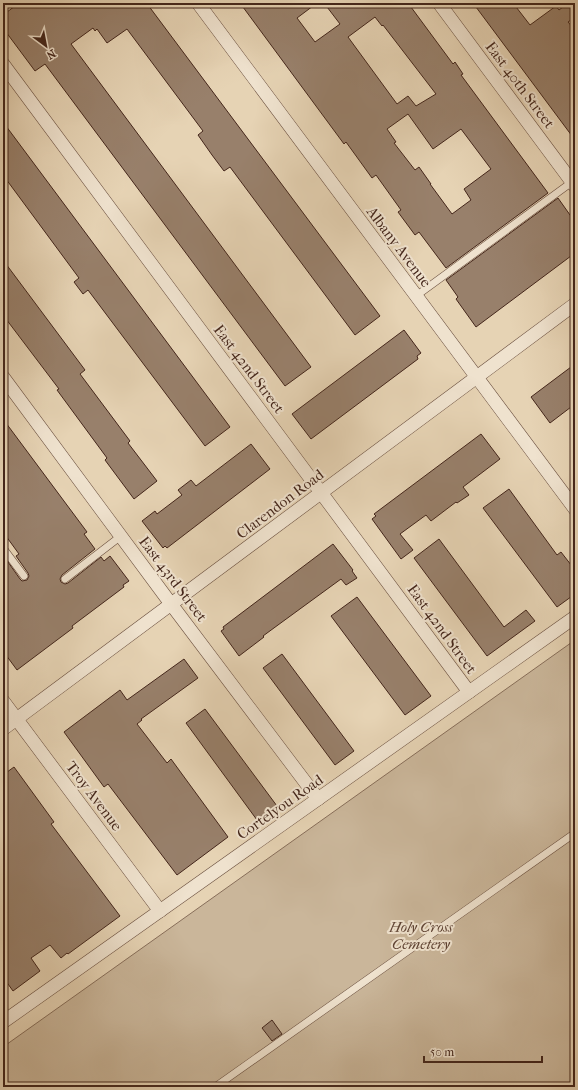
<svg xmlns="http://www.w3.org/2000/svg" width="578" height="1090" font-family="'IM FELL French Canon',serif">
<rect width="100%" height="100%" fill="#e6d3b4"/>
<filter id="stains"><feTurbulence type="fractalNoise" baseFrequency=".005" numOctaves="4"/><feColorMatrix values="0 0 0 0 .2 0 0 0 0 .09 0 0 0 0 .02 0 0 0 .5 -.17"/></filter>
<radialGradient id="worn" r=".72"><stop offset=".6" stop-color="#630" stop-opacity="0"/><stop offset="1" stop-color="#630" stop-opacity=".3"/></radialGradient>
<!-- green -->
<polygon fill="#cab69a" stroke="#876e5a" points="575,640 575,1087 3,1087 3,1047"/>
<!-- building -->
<g fill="#98806b" stroke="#44261b" fill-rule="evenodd">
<polygon points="19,3 143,3 146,7 148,5 380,316 355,335 230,167 224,171 212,155 198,135 203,131 127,29 107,43 97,29 95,31 93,28 71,44 311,367 285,386 45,64 35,71 3,28 3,15"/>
<path d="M 240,3 L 317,3 L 297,18 L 315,42 L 340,24 L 324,3 L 408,3 L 453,64 L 455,62 L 463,74 L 461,75 L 548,193 L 446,268 L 419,232 L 415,235 L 398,212 L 401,210 L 376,175 L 372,178 L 346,142 L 344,144 ZM 375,17 L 382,26 L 383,25 L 436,94 L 416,106 L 408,96 L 397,104 L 348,37 ZM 408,114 L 433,149 L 461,129 L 491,169 L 464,189 L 471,200 L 452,214 L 430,184 L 431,184 L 419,167 L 415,170 L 394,143 L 396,142 L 387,129 Z"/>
<polygon points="473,3 513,3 530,25 556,6 559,10 568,3 575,3 575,17 568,22 575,30 575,140"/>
<polygon points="3,122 230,427 205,446 88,290 83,294 74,282 79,278 3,175"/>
<polygon points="558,198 575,222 575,253 476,327 456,299 458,297 446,280"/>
<polygon points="3,260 85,370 80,374 130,441 128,443 157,481 134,499 105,460 107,458 57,390 59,389 3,315"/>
<polygon points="404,330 421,353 417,356 418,359 311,439 292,414"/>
<polygon points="575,364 575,404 550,423 531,397"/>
<polygon points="3,419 87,532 84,534 95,549 62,575 60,579 61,582 65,584 68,583 101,557 104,561 110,556 129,581 123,585 124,587 72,626 73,628 17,670 3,651 3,566 8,562 20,579 22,581 27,580 29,576 28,573 16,556 19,554 3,532"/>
<polygon points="481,434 500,459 463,487 469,495 457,503 456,502 431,521 426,515 400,534 413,550 401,559 372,519 376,516 374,514"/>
<polygon points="251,444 270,469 167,548 165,546 163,548 142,521 155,511 157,514 182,495 178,490 191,480 196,486"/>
<polygon points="509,489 557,555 561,552 575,570 575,594 557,607 483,508"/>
<polygon points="439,539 504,627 526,610 535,621 487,656 414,558"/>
<polygon points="333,544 353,570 352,571 357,578 346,585 341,579 278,625 263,636 264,637 239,656 221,631 224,629 223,627"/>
<polygon points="357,597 431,696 405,715 331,616"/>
<polygon points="282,654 354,751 335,765 263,668"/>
<polygon points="184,659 198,678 141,719 142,720 137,724 167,763 171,759 228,837 177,875 108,784 104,787 64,732 120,690 127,700"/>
<polygon points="205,709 277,806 257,820 186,723"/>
<polygon points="14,767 54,822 51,824 120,916 68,954 67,953 61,958 50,945 31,958 40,971 13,991 3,977 3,775"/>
<polygon points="272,1020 282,1034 272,1041 262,1028"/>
</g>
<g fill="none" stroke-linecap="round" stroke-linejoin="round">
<defs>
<g id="lane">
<polyline points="416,296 572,182"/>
<polyline points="3,548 24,576"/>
<polyline points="65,579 121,536"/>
<polyline points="215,1087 575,833"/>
</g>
<g id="street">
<polyline points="198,3 575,509"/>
<polyline points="439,3 575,186"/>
<polyline points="3,64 469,692"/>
<polyline points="3,377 171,604 318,799"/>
<polyline points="3,701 160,911"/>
<polyline points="3,729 575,304"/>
<polyline points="3,1022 575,617"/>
</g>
</defs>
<!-- lane casing -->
<use href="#lane" stroke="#6c5141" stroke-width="8"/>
<!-- street casing -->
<use href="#street" stroke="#6c5141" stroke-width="14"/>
<!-- lane -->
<use href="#lane" stroke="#efe2ce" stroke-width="7"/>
<!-- street -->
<use href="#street" stroke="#efe2ce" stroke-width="13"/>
</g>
<g text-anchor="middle" stroke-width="4" stroke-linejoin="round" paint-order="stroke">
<!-- street labels -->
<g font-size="15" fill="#44261b" stroke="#efe2ce">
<text transform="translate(520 85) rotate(53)" y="5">East 40th Street</text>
<text transform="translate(399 247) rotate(53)" y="5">Albany Avenue</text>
<text transform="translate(249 369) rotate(53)" y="5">East 42nd Street</text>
<text transform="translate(280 504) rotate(-37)" y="5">Clarendon Road</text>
<text transform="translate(173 579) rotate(53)" y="5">East 43rd Street</text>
<text transform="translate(442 629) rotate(54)" y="5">East 42nd Street</text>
<text transform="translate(94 796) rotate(53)" y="5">Troy Avenue</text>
<text transform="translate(280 807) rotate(-35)" y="5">Cortelyou Road</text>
</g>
<!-- park labels -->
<g font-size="15" font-style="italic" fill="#5f4334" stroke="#efe2ce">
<text x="421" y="932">Holy Cross<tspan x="421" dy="17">Cemetery</tspan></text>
</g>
</g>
<!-- margin -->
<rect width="578" height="1090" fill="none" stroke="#e6d3b4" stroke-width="16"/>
<rect x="4" y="4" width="570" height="1082" fill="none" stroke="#44261b" stroke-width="2"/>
<rect x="8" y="8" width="562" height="1074" fill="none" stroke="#44261b"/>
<!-- north arrow -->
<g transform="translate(46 46) rotate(148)" stroke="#efe2ce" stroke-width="3" paint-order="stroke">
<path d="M0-3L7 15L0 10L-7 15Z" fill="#44261b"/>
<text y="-6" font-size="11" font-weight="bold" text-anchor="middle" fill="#44261b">N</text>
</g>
<!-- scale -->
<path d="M424 1056v6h118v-6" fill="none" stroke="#44261b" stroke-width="2"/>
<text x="430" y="1056" font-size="12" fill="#44261b" stroke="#efe2ce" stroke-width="3" paint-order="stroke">50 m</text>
<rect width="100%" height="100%" filter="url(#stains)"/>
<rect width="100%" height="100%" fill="url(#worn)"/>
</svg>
